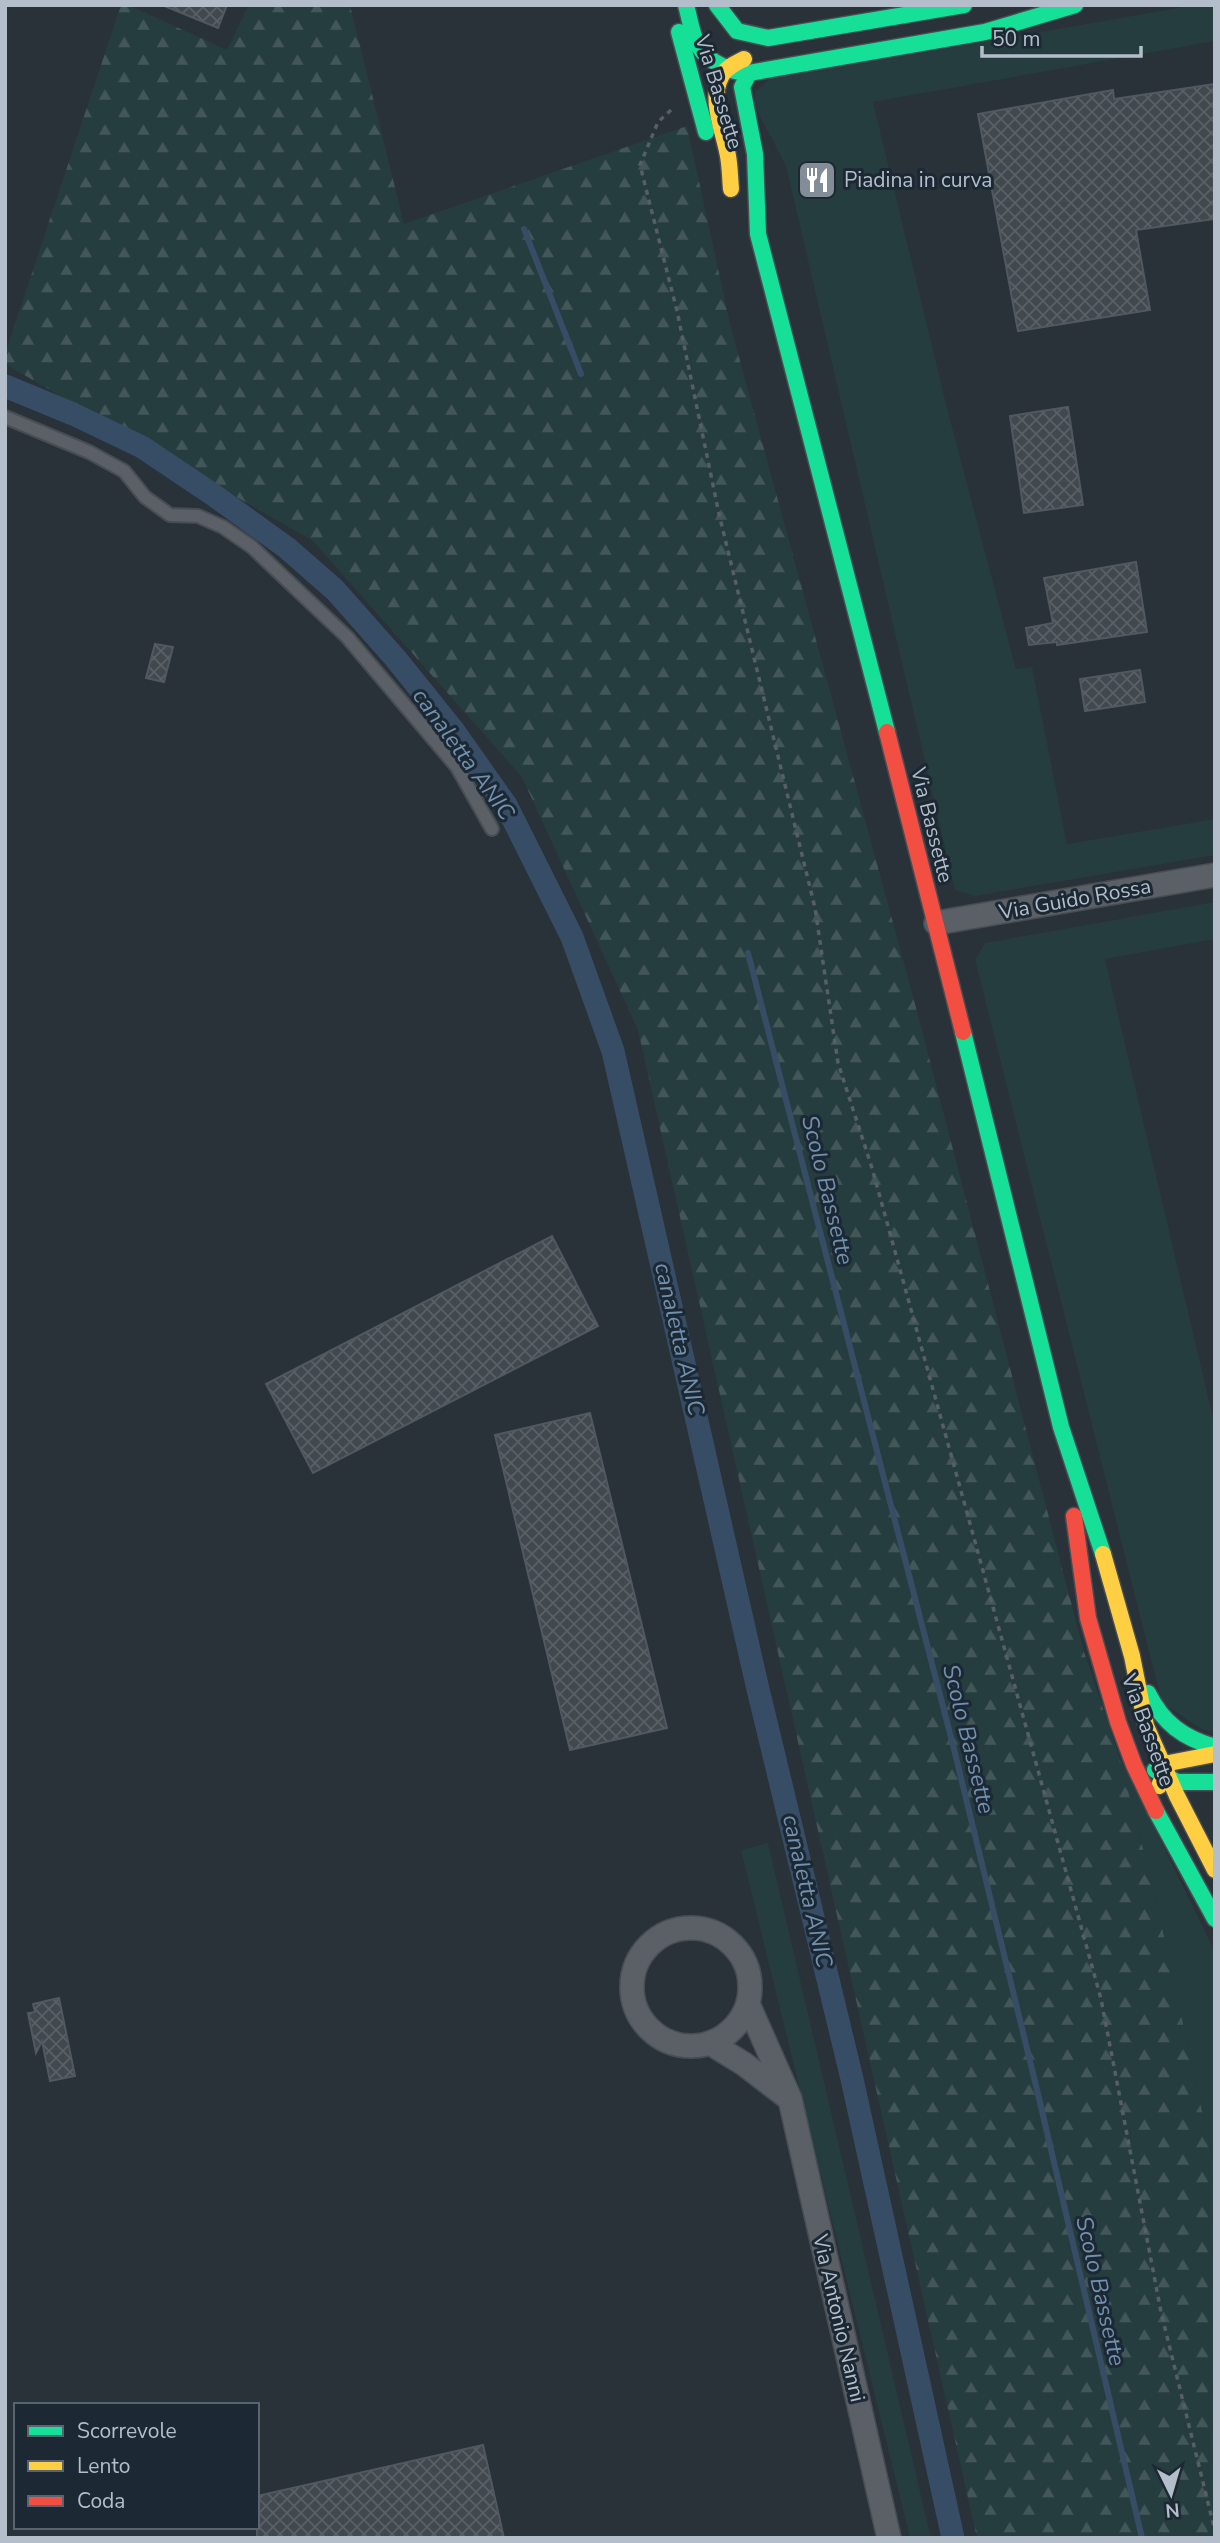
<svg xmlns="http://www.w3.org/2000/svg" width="1220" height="2543" font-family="'Nunito Sans',sans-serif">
<defs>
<pattern id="forest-firs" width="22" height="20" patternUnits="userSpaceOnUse" patternTransform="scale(1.75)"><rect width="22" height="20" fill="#263d3f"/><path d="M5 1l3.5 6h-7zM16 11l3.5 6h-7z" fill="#435759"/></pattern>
<pattern id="building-cross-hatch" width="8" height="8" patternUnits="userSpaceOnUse" patternTransform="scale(1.75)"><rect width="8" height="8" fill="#41484e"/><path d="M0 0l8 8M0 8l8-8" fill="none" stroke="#5a6166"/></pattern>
</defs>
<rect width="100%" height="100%" fill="#293139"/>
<!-- grass -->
<g fill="#263d3f">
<polygon points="1195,5 1215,5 1215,41 873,102 948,412 1016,669 1032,667 1067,844 1215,819 1215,855 975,896 955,890 786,166 755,107 755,92 770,79"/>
<polygon points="1215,902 1215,939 1105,959 1215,1426 1215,1731 1203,1730 1162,1703 975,960 985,943"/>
<polygon points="1119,1756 1215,1952 1215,2171 1155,1895"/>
<polygon points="768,1843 931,2538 910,2538 741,1850"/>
</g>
<!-- forest -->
<polygon fill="url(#forest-firs)" points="121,5 128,5 227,50 249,5 350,5 404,224 687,126 730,324 914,1000 1084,1652 1119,1756 1155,1895 1215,2171 1215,2538 977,2538 638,1030 522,777 313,541 5,364 5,354"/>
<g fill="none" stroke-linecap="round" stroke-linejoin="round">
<!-- stream -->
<g stroke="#374d65" stroke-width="6">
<polyline points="524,229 581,374"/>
<polyline points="748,953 953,1745 1038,2094 1142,2538"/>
</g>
<!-- canal -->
<polyline stroke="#374d65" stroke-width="23" points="5,386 73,414 142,447 215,496 287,548 335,590 396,659 453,730 506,805 572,937 613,1051 757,1685 852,2079 953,2538"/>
</g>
<!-- building -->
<g fill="url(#building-cross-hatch)" stroke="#515860" stroke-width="2">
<polygon points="162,5 227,5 218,28"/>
<polygon points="1215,84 1215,219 1136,230 1150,310 1018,331 978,114 1113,90 1114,99"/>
<polygon points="1068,407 1083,505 1024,513 1010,416"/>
<polygon points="1136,562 1147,632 1057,645 1057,642 1029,645 1026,628 1053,623 1044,578"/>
<polygon points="155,644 173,647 164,682 146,678"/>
<polygon points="1140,670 1145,702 1085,711 1080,679"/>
<polygon points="552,1236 598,1326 313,1473 266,1384"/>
<polygon points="590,1413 667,1728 570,1750 495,1435"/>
<polygon points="59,1998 75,2076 50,2081 42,2041 36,2053 28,2013 35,2012 33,2004"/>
<polygon points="483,2445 504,2538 257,2538 257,2496"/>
</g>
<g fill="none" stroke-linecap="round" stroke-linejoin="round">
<defs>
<polyline id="lane" points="5,417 89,452 124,471 145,497 170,515 198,516 223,527 252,547 347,637 457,767 492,829"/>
<g id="street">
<polyline points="936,923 1215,875"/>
<circle cx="691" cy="1987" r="59"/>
<polyline points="748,2004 790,2099 889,2538"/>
<polyline points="710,2043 744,2064 787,2097"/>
</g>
<g id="fast">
<path d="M 686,5 C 694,35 692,51 722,66 C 732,70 738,73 749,73 L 985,32 L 1075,5"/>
<polyline points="717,5 737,31 768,38 964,5"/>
<polyline points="679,32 706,132"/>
<polyline points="749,73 742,87 755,154 758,234 887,732"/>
<polyline points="963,1032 1061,1427 1103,1554"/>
<path d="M 1148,1693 C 1163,1723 1183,1738 1215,1747"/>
<polyline points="1155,1770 1177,1782 1215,1782"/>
<polyline points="1156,1811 1215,1919"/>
</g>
<g id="slow">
<path d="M 731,189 C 730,178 730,167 728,156 C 724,132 708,98 722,75 C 727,67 736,63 744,59"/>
<polyline points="1103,1554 1132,1656 1146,1726 1177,1796 1215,1870"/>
<polyline points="1159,1786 1169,1763 1215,1754"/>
</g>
<g id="jam">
<polyline points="887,732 963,1032"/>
<polyline points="1074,1516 1088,1618 1118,1722 1134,1765 1156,1811"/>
</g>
</defs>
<!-- lane casing -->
<use href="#lane" stroke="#484d53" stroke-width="16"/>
<!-- street casing -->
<use href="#street" stroke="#484d53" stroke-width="26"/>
<!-- fast casing -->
<use href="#fast" stroke="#484d53" stroke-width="19"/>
<!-- slow casing -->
<use href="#slow" stroke="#484d53" stroke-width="19"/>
<!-- jam casing -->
<use href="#jam" stroke="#484d53" stroke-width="19"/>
<!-- path -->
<polyline stroke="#575e64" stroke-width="3.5" stroke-dasharray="5 5" stroke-linecap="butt" points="671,110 658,122 640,165 677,311 719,514 815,908 838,1063 872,1168 1101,1999 1161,2312 1215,2531"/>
<!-- lane -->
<use href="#lane" stroke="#5a6066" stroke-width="12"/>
<!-- street -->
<use href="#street" stroke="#5a6066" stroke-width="23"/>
<!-- fast -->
<use href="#fast" stroke="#16e098" stroke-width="16"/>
<!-- slow -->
<use href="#slow" stroke="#ffcf43" stroke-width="16"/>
<!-- jam -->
<use href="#jam" stroke="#f24e42" stroke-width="16"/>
</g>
<!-- icons -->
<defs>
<symbol id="restaurant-square" viewBox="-11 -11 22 22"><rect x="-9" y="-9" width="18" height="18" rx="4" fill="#838d97" stroke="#1c2834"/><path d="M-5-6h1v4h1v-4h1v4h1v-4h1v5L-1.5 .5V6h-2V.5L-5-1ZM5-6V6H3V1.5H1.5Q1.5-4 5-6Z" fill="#fff"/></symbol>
</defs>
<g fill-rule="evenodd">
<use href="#restaurant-square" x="795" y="158" width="44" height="44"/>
</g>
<g text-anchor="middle" stroke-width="6" stroke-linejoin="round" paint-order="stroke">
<!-- street labels -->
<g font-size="21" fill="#b3beca" stroke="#1c2834">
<text transform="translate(719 92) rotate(73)" y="7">Via Bassette</text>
<text transform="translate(932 825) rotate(76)" y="7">Via Bassette</text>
<text transform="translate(1075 899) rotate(-10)" y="7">Via Guido Rossa</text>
<text transform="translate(1148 1730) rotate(70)" y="7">Via Bassette</text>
<text transform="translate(839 2318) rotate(77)" y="7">Via Antonio Nanni</text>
</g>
<!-- poi labels -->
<g font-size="21" fill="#b3beca" stroke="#1c2834" text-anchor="start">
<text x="844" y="187">Piadina in curva</text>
</g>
<!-- water labels -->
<g font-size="23" font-style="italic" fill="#7291ae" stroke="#1c2834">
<text transform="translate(464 754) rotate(54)" y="8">canaletta ANIC</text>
<text transform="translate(828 1190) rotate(76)" y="8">Scolo Bassette</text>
<text transform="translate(680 1339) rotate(77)" y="8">canaletta ANIC</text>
<text transform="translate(969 1739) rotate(76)" y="8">Scolo Bassette</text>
<text transform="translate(808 1891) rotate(77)" y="8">canaletta ANIC</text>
<text transform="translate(1101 2291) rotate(77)" y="8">Scolo Bassette</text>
</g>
</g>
<!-- border -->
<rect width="1220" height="2543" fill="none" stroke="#b3beca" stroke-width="14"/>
<!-- legend -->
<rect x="14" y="2403" width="245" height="126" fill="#1c2834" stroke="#586470" stroke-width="2"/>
<rect x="28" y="2426" width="35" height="10" fill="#16e098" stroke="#586470" stroke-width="2"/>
<text x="77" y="2438" font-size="21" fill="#b3beca">Scorrevole</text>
<rect x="28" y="2461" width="35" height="10" fill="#ffcf43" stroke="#586470" stroke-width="2"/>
<text x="77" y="2473" font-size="21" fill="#b3beca">Lento</text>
<rect x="28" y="2496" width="35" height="10" fill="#f24e42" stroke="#586470" stroke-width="2"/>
<text x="77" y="2508" font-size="21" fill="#b3beca">Coda</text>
<!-- north arrow -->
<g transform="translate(1171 2494) rotate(175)" stroke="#1c2834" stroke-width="5" paint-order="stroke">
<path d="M0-5L12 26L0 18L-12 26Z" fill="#b3beca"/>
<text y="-10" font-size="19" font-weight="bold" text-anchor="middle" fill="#b3beca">N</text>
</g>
<!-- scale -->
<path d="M982 46v10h159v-10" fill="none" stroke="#b3beca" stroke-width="3.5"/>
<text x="992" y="46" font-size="21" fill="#b3beca" stroke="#1c2834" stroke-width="5" paint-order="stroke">50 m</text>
</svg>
